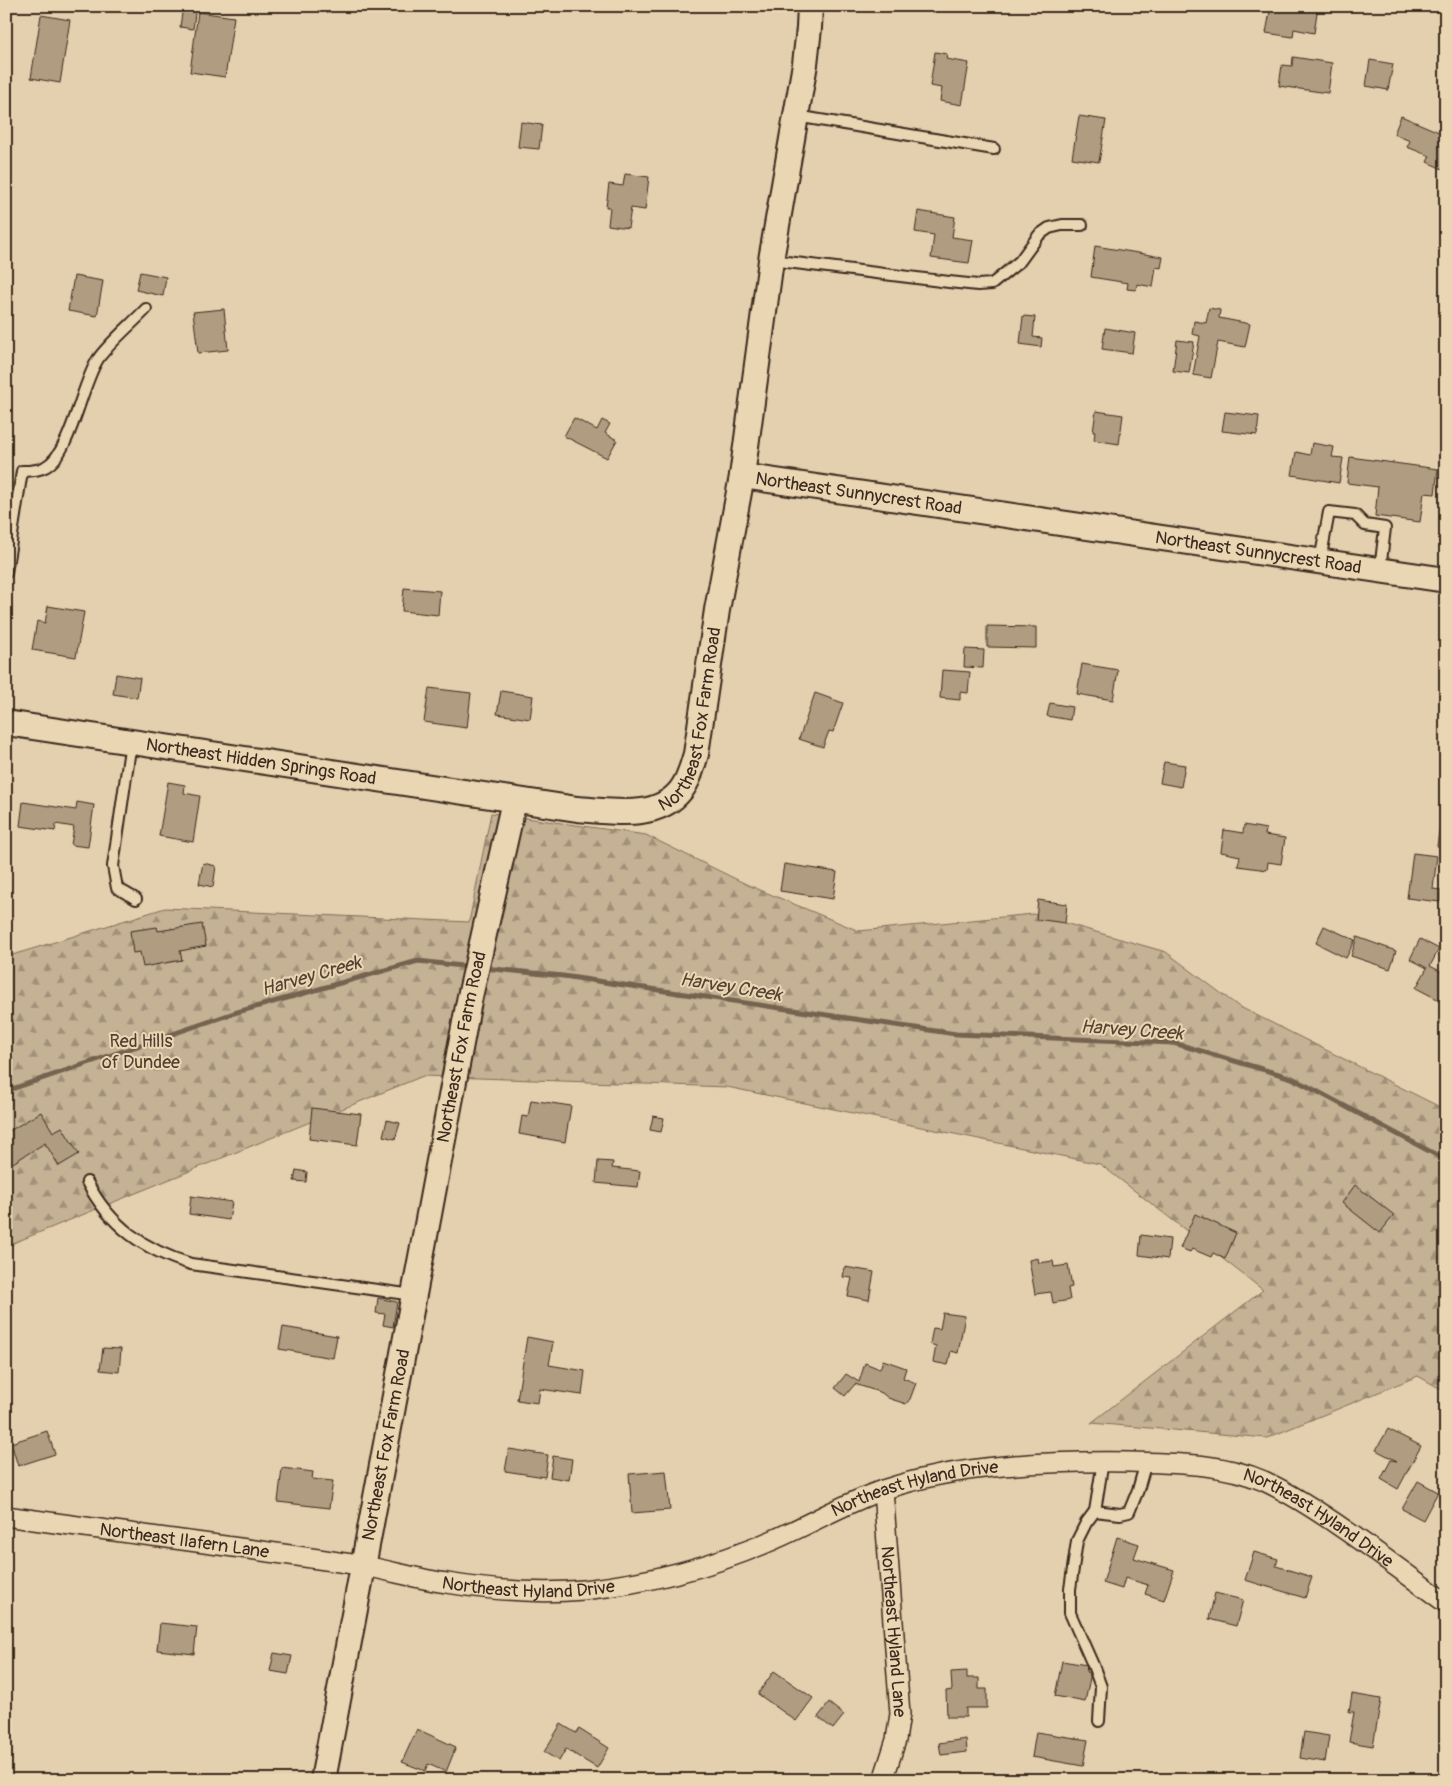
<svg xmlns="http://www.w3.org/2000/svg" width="1452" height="1786" font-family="Pangolin,sans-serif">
<defs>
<pattern id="forest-firs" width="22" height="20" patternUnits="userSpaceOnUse" patternTransform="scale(1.25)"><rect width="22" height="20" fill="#c5b194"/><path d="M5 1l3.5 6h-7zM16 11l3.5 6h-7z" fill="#a19078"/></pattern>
</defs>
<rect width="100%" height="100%" fill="#e4cfae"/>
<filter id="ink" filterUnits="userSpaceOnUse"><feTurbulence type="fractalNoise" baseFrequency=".02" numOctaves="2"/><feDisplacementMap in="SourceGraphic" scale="10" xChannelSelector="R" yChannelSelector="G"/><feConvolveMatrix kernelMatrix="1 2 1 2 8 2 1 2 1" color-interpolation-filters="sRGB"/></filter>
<g filter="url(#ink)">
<!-- forest -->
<polygon fill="url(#forest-firs)" stroke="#806e59" points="491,813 646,835 748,885 859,931 1033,914 1166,952 1238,1006 1446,1110 1446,1392 1418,1376 1267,1438 1091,1423 1263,1290 1100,1164 727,1087 423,1076 6,1246 6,957 165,908 469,922"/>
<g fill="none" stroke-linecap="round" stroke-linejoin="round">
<!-- stream -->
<g stroke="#766350" stroke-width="5">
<polyline points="484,968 563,976 956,1034 1174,1043 1292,1078 1446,1160"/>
<polyline points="6,1091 234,1013 418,961 471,967"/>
</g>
</g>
<!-- building -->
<g fill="#b09c81" stroke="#3b2a1e">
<polygon points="183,6 196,6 193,29 180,27"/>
<polygon points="1271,6 1318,6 1314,33 1294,29 1293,37 1266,33"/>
<polygon points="198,12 234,17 225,77 190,72"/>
<polygon points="41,15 70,20 60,83 31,78"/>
<polygon points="935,52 947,54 946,59 969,63 962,105 940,101 942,88 930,86"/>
<polygon points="1293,57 1332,63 1328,93 1279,86 1282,65 1292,66"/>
<polygon points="1370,60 1393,64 1388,90 1366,86"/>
<polygon points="1079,116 1106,120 1099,162 1072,158"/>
<polygon points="1401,116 1446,135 1445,170 1427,162 1430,156 1407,147 1410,141 1394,134"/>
<polygon points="521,122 542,125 539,149 518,147"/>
<polygon points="625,174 649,177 645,210 631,208 628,228 608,225 610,207 606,207 609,184 623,186"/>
<polygon points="918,211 955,217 952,237 973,240 969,263 931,258 934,235 915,232"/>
<polygon points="1095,246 1163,257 1161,268 1156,267 1153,287 1137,284 1136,290 1127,289 1128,283 1091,277"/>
<polygon points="140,272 166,277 163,296 136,290"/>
<polygon points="74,276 103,281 97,316 68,311"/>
<polygon points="1209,308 1220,310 1219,318 1250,324 1245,347 1218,342 1211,378 1193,375 1200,336 1192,334 1194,321 1206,323"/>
<polygon points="224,309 228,350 198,353 193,312"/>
<polygon points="1023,316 1035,317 1033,337 1042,338 1041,347 1020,344"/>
<polygon points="1105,328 1135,333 1132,353 1102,349"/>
<polygon points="1177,340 1194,342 1189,373 1173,371"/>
<polygon points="1096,411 1123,415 1119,444 1094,440 1095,432 1093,432"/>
<polygon points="1225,412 1259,416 1257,435 1222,431"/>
<polygon points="574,418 597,430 602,420 610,424 605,433 617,440 607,458 564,436"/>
<polygon points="1312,443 1334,447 1332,457 1343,458 1339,483 1292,475 1296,452 1310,455"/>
<polygon points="1350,457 1438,469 1435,494 1424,493 1420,522 1375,516 1378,487 1347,483"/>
<polygon points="404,588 440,591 438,615 402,611"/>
<polygon points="48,606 84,612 76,657 32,650 37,621 45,623"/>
<polygon points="987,626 1036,627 1036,648 987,647"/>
<polygon points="965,649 984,650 983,668 964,667"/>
<polygon points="1082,664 1118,670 1113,700 1077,694"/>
<polygon points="942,670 970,672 968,693 960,692 960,700 940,698"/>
<polygon points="116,674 140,678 137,698 113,694"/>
<polygon points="429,688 471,693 467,728 424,722"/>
<polygon points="501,691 533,696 530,719 497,714"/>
<polygon points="815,693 843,703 833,732 829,731 823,747 799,739"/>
<polygon points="1050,703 1072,707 1070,720 1047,716"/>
<polygon points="1164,762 1185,765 1181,787 1160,783"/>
<polygon points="168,782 185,785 184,793 200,796 193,842 159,836"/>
<polygon points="23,802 76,810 77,802 94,805 88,847 71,845 74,827 56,824 55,831 20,826"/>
<polygon points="1441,818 1446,819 1446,847 1437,846"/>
<polygon points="1244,825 1266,829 1265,835 1285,838 1281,864 1268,862 1267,870 1238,866 1240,856 1221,852 1224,830 1243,833"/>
<polygon points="1413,853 1437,856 1433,889 1441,890 1440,902 1407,898"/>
<polygon points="203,863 216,866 213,887 199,884"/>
<polygon points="784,864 837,872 833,899 780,891"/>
<polygon points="1038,900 1067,904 1065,923 1036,919"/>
<polygon points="202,924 206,946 180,951 182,960 143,967 140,952 133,953 130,931 157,927 158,931"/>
<polygon points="1324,926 1355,940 1346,958 1316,943"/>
<polygon points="1357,937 1396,951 1390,969 1351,956"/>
<polygon points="1420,939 1439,949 1430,966 1446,974 1446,997 1443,1002 1416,988 1427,968 1410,959"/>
<polygon points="531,1100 571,1106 565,1142 519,1134 522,1116 528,1117"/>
<polygon points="312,1108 361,1114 357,1145 309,1139"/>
<polygon points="41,1112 53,1132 62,1127 79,1154 59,1166 45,1143 8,1166 6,1133"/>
<polygon points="653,1116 664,1118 661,1132 650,1130"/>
<polygon points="387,1120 400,1123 395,1139 383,1136"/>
<polygon points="598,1161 613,1162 612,1168 640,1171 638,1187 596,1183"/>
<polygon points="296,1170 307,1172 306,1182 294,1181"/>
<polygon points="1355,1185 1394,1215 1380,1233 1342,1203"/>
<polygon points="191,1196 232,1202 229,1220 189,1214"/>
<polygon points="1195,1214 1236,1233 1225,1259 1213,1253 1211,1257 1192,1249 1190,1252 1180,1248"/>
<polygon points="1141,1235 1170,1239 1168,1259 1139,1255"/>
<polygon points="1038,1258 1039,1263 1053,1261 1054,1267 1068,1265 1072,1287 1068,1288 1070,1300 1053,1303 1051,1292 1035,1294 1029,1260"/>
<polygon points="845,1267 874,1272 869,1300 848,1296 852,1278 843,1277"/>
<polygon points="378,1298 397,1302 393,1327 383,1325 385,1314 376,1313"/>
<polygon points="943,1313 965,1316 958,1353 951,1351 948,1365 933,1362 936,1346 930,1344 933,1328 940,1329"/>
<polygon points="283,1327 337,1336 333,1358 279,1349"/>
<polygon points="527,1337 553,1342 549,1365 585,1371 582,1395 540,1389 538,1403 517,1400"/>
<polygon points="103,1348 121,1349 119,1372 100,1370"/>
<polygon points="883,1360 906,1368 903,1378 916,1383 910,1399 906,1404 888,1398 882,1393 855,1384 845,1396 835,1388 846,1374 859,1382 865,1363 880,1369"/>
<polygon points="1388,1429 1421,1446 1398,1489 1381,1479 1391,1460 1397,1461 1376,1450"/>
<polygon points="47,1431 55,1454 18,1466 11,1443"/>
<polygon points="509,1449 548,1455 545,1477 505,1471"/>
<polygon points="553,1456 572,1459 569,1480 550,1477"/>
<polygon points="282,1468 313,1472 312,1479 333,1481 329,1508 278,1502"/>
<polygon points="666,1471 670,1510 632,1513 629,1474"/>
<polygon points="1418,1481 1438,1492 1423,1520 1402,1509"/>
<polygon points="1117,1537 1139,1544 1134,1558 1174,1570 1164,1600 1145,1594 1148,1585 1125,1578 1122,1589 1103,1583"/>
<polygon points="1254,1552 1278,1559 1276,1566 1312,1577 1305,1598 1245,1580"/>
<polygon points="1215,1593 1243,1600 1236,1626 1209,1619"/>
<polygon points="160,1623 197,1627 194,1654 157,1650"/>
<polygon points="274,1653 292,1656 288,1674 270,1671"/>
<polygon points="1062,1661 1087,1665 1086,1672 1091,1673 1085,1702 1055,1696"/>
<polygon points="774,1671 813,1698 796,1721 758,1694"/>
<polygon points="967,1671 967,1678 979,1678 979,1689 987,1689 987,1708 966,1708 966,1717 947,1717 946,1691 952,1690 951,1672"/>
<polygon points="1352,1694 1381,1699 1373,1746 1349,1742 1354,1712 1349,1712"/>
<polygon points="829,1703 844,1715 833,1729 818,1717"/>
<polygon points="561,1724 576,1733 579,1729 609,1748 597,1768 566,1749 559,1761 544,1752"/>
<polygon points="417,1729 456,1747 446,1772 428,1764 425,1771 402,1762"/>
<polygon points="1036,1732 1088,1740 1083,1766 1032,1757"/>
<polygon points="1304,1732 1329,1736 1325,1762 1300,1758"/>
<polygon points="966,1739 967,1752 941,1755 939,1743"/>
</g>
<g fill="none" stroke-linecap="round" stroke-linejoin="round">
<defs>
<g id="service">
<polyline points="796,116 994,149"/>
<polyline points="771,260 949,282 978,285 992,284 1020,261 1039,235 1049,228 1062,225 1082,225"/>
<polyline points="1320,561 1329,512 1355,515 1365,525 1385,528 1380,570"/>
<path d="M 6,573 L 22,471 C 29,471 38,471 45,467 C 71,454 81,385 98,359 C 109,343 132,324 146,309"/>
<polyline points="131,742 113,866 117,888 136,899"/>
<path d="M 87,1182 C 110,1226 144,1250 191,1264 L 413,1295"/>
<polyline points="1095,1511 1120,1514 1129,1512 1138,1490 1146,1462"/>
<polyline points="1099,1721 1101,1687 1093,1665 1070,1613 1070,1589 1077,1541 1086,1523 1095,1511 1103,1461"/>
</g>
<g id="minor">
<path id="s1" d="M 883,1490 L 900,1714 L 896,1740 L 885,1774"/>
<path id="s2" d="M 6,1516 C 124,1533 241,1547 359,1565 C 388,1570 418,1579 447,1583 C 490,1590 540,1594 583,1590 C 648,1583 714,1566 773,1540 C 810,1524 845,1503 883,1490 C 958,1464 1051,1461 1130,1462 C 1175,1463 1222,1463 1264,1481 C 1294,1495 1321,1513 1348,1532 C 1381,1555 1413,1579 1446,1603"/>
</g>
<g id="tertiary">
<path id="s3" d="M 742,476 L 1446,580"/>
<path id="s4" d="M 6,723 L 577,809 C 610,811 657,821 681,790 C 689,780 692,767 696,754 L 717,610 L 742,476 L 771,260 L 805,64 L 809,28 L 810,6"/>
<path id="s5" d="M 323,1780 L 469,1001 L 514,801"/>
</g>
</defs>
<!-- service casing -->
<use href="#service" stroke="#3b2a1e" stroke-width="14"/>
<!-- minor casing -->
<use href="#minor" stroke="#3b2a1e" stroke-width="22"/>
<!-- tertiary casing -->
<use href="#tertiary" stroke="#3b2a1e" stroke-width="28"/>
<!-- service -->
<use href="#service" stroke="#ebd6b4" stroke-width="10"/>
<!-- minor -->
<use href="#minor" stroke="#ebd6b4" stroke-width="19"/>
<!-- tertiary -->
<use href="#tertiary" stroke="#ebd6b4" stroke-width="24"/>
</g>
</g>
<g text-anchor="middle" stroke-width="4" stroke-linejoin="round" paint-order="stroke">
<!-- street labels -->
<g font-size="18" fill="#3b2a1e" stroke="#ebd6b4">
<text dy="6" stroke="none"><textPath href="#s3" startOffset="118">Northeast Sunnycrest Road</textPath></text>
<text dy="6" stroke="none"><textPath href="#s3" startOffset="522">Northeast Sunnycrest Road</textPath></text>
<text dy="6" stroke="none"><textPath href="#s4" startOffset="758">Northeast Fox Farm Road</textPath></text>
<text dy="6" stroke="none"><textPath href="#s4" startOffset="258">Northeast Hidden Springs Road</textPath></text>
<text dy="6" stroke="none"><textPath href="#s5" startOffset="746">Northeast Fox Farm Road</textPath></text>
<text dy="6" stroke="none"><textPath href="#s5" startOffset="341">Northeast Fox Farm Road</textPath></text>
<text dy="6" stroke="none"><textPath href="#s2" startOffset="932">Northeast Hyland Drive</textPath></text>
<text dy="6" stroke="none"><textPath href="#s2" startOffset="1352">Northeast Hyland Drive</textPath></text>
<text dy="6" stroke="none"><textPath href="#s2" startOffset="180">Northeast Ilafern Lane</textPath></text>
<text dy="6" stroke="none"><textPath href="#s2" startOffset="528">Northeast Hyland Drive</textPath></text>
<text dy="6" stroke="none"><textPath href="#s1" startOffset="142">Northeast Hyland Lane</textPath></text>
</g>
<!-- park labels -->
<g font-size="18" fill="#503e30" stroke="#ebd6b4">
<text x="141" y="1047">Red Hills<tspan x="141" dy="21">of Dundee</tspan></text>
</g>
<!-- water labels -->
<g font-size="19" font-style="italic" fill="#544233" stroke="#ebd6b4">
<text transform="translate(311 975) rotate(-16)" y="7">Harvey Creek</text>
<text transform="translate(731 986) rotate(9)" y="7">Harvey Creek</text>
<text transform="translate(1132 1029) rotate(4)" y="7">Harvey Creek</text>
</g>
</g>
<!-- margin -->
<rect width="1452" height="1786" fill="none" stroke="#ebd6b4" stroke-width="25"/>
<rect x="12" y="12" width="1427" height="1761" fill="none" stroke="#3b2a1e" stroke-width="2" filter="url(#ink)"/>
</svg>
